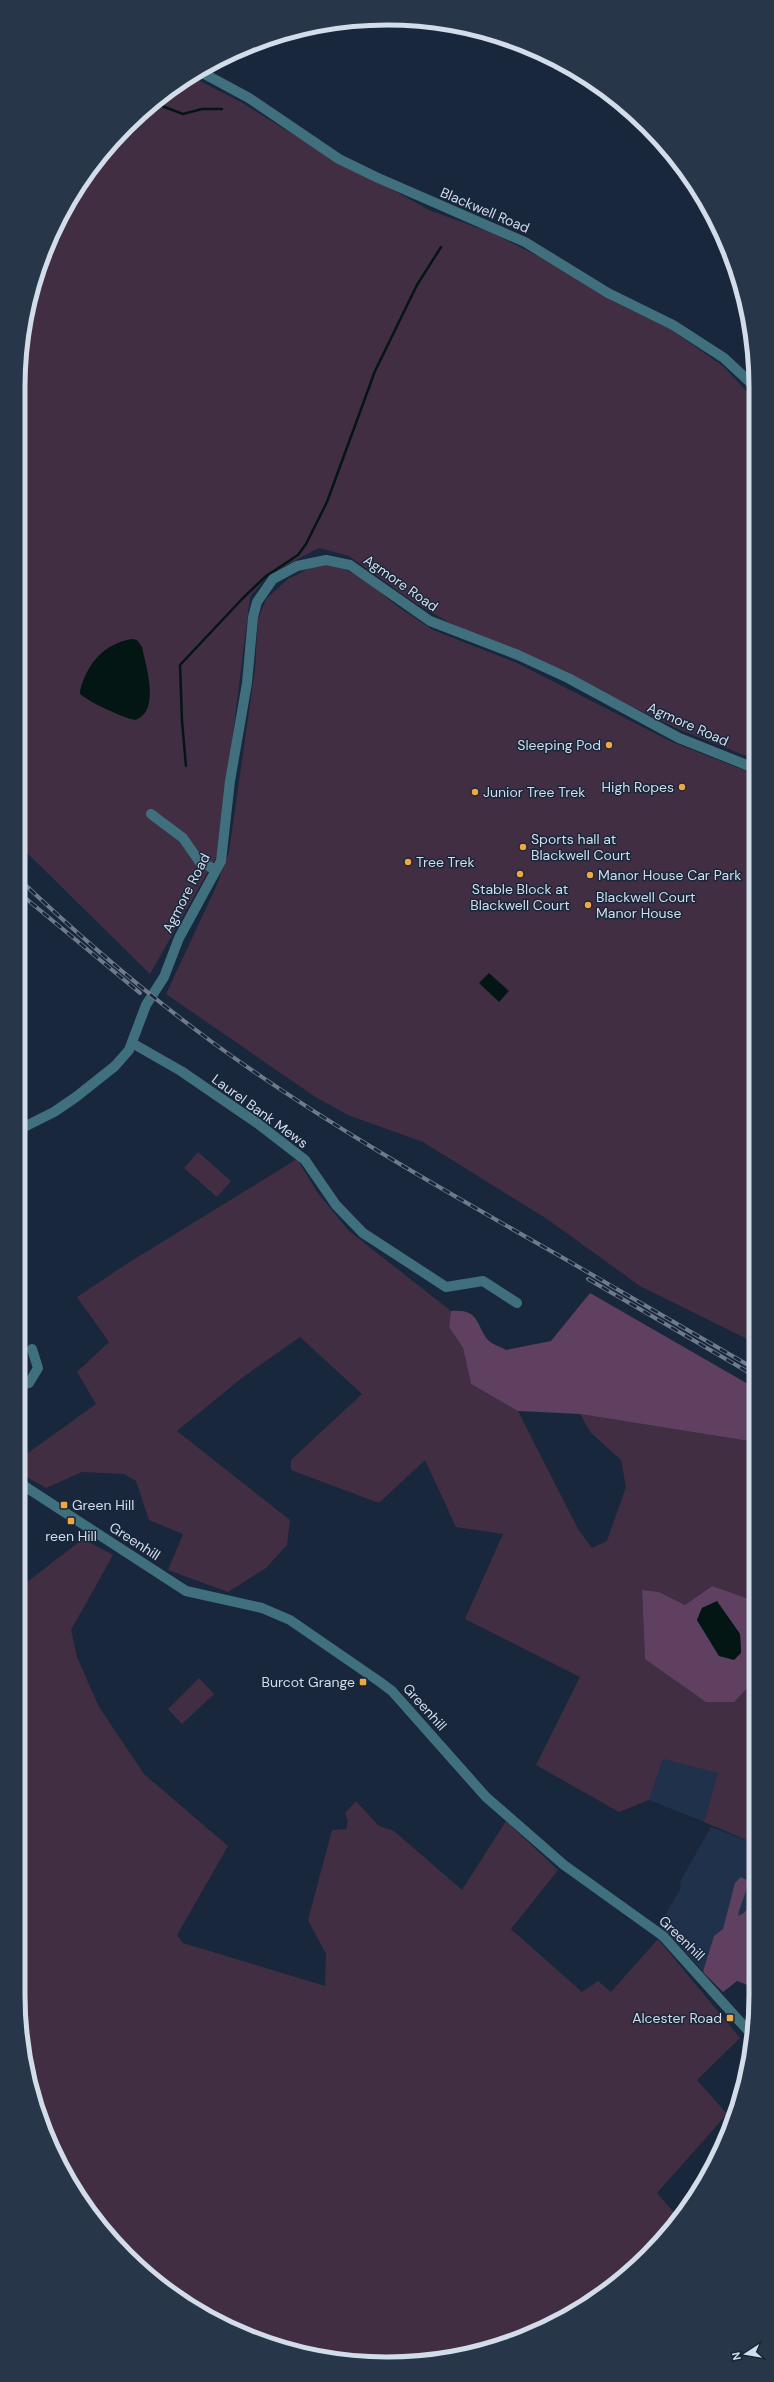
<svg xmlns="http://www.w3.org/2000/svg" width="774" height="2382" font-family="'DM Sans',sans-serif">
<rect width="100%" height="100%" fill="#18273b"/>
<!-- built -->
<g fill="#20324b">
<polygon points="663,1759 719,1773 704,1822 649,1800"/>
<polygon points="711,1827 756,1844 755,1989 737,1981 723,1992 659,1925 681,1888 680,1882"/>
</g>
<!-- green -->
<g fill="#422e43">
<polygon points="190,76 241,102 289,132 429,210 492,233 540,257 614,302 670,329 723,366 753,398 754,759 678,729 512,648 457,627 415,603 349,556 319,548 269,574 250,597 218,854 150,974 18,844 18,387 25,315 46,246 80,182 126,126"/>
<polygon points="326,565 345,569 368,582 397,606 433,630 517,663 672,742 754,774 755,1343 640,1286 547,1219 423,1142 348,1115 314,1096 166,994 216,887 229,852 255,669 258,619 266,599 288,579 308,569"/>
<polygon points="198,1152 231,1181 217,1197 184,1168"/>
<polygon points="297,1159 317,1192 349,1231 451,1311 449,1327 463,1348 471,1384 518,1411 578,1529 592,1548 607,1541 626,1487 621,1460 591,1433 580,1414 755,1442 755,1601 712,1586 685,1605 659,1592 642,1591 645,1659 755,1690 756,1844 704,1822 718,1773 663,1759 649,1800 619,1812 536,1765 580,1677 465,1619 503,1534 456,1527 425,1460 379,1503 291,1470 291,1460 362,1394 300,1337 243,1377 177,1431 290,1520 287,1545 266,1568 228,1592 168,1570 183,1534 149,1520 136,1481 124,1474 82,1472 46,1488 18,1472 18,1460 96,1404 77,1372 109,1342 77,1297 128,1263"/>
<polygon points="83,1539 113,1555 71,1630 77,1657 99,1707 144,1774 228,1846 177,1935 183,1943 325,1986 326,1954 308,1920 332,1830 346,1829 348,1821 345,1813 356,1801 379,1826 394,1831 462,1890 506,1821 558,1870 511,1929 582,1992 598,1981 611,1992 658,1939 740,2038 697,2080 727,2114 657,2193 678,2217 611,2288 550,2326 483,2351 411,2363 339,2361 224,2326 163,2288 110,2238 46,2136 25,2067 18,1995 18,1589"/>
<polygon points="199,1678 214,1694 182,1724 168,1709"/>
</g>
<!-- forest -->
<g fill="#5f4060" fill-rule="evenodd">
<path d="M 590,1293 L 755,1388 L 755,1442 L 580,1414 L 518,1411 L 471,1384 L 463,1348 L 449,1327 L 451,1311 C 478,1309 475,1321 487,1339 C 491,1344 501,1347 506,1350 L 551,1341 Z"/>
<path d="M 712,1586 L 755,1601 L 755,1637 L 753,1645 L 755,1690 L 748,1687 L 734,1702 L 706,1702 L 645,1659 L 642,1590 L 659,1592 L 685,1605 ZM 717,1602 L 740,1634 L 741,1652 L 719,1656 L 697,1620 L 702,1608 Z"/>
<path d="M 741,1877 L 747,1880 C 748,1893 740,1903 738,1916 L 744,1913 L 754,1898 L 756,1898 L 756,1988 L 737,1981 L 723,1992 L 703,1972 L 714,1936 L 723,1929 L 735,1883 Z"/>
</g>
<!-- water -->
<g fill="#041614">
<path d="M 132,639 L 137,640 L 142,647 C 146,666 161,712 135,720 C 121,717 91,703 80,694 L 80,691 C 87,664 103,644 132,639 Z"/>
<polygon points="489,973 509,991 499,1002 479,983"/>
<polygon points="717,1601 740,1634 741,1653 734,1660 719,1656 697,1620 702,1608"/>
</g>
<g fill="none" stroke-linecap="round" stroke-linejoin="round">
<!-- stream -->
<g stroke="#041614" stroke-width="2.5">
<polyline points="154,103 183,114 202,109 222,109"/>
<polyline points="186,766 182,721 180,665 243,598 266,576 298,555 306,544 327,502 375,371 417,285 441,247"/>
</g>
<!-- minor -->
<g stroke="#406f7e" stroke-width="10">
<polyline points="199,71 249,98 339,159 376,177 525,242 608,293 673,325 724,358 753,385"/>
<polyline points="151,814 183,838 199,861 216,870"/>
<polyline points="132,1043 181,1071 257,1123 305,1160 336,1205 363,1233 446,1287 483,1281 517,1303"/>
<polyline points="18,1130 54,1112 76,1097 115,1066 129,1050 146,1005 164,977 179,938 221,861 230,781 247,683 253,617 257,602 273,579 297,566 326,560 350,565 430,621 518,655 568,678 679,738 754,768"/>
<polyline points="18,1386 29,1383 38,1368 32,1349"/>
<polyline points="18,1482 186,1591 262,1608 290,1620 380,1682 392,1691 486,1797 564,1865 663,1936 752,2035"/>
</g>
<defs>
<g id="rail">
<path d="M 18,878 C 80,937 144,992 212,1042 C 322,1122 440,1188 558,1255 C 624,1293 689,1331 755,1369"/>
<polyline points="18,892 140,993"/>
<polyline points="588,1279 755,1376"/>
</g>
</defs>
<!-- rail casing -->
<use href="#rail" stroke="#6f7b8c" stroke-width="4"/>
<!-- rail -->
<use href="#rail" stroke="#18273b" stroke-width="2.5" stroke-dasharray="8" stroke-linecap="butt"/>
</g>
<!-- markers -->
<g fill="#f1a640" stroke="#18273b" stroke-width="1.5">
<circle cx="609" cy="745" r="4"/>
<circle cx="682" cy="787" r="4"/>
<circle cx="475" cy="792" r="4"/>
<circle cx="523" cy="847" r="4"/>
<circle cx="408" cy="862" r="4"/>
<circle cx="520" cy="874" r="4"/>
<circle cx="590" cy="875" r="4"/>
<circle cx="588" cy="905" r="4"/>
<rect x="60" y="1501" width="8" height="8" rx="2"/>
<rect x="67" y="1517" width="8" height="8" rx="2"/>
<rect x="359" y="1678" width="8" height="8" rx="2"/>
<rect x="726" y="2014" width="8" height="8" rx="2"/>
</g>
<g text-anchor="middle" stroke-width="3" stroke-linejoin="round" paint-order="stroke">
<!-- street labels -->
<g font-size="14" fill="#d3ddea" stroke="#18273b">
<text transform="translate(485 210) rotate(23)" y="5">Blackwell Road</text>
<text transform="translate(401 583) rotate(35)" y="5">Agmore Road</text>
<text transform="translate(688 724) rotate(24)" y="5">Agmore Road</text>
<text transform="translate(186 893) rotate(-63)" y="5">Agmore Road</text>
<text transform="translate(260 1111) rotate(36)" y="5">Laurel Bank Mews</text>
<text transform="translate(135 1541) rotate(33)" y="5">Greenhill</text>
<text transform="translate(425 1707) rotate(48)" y="5">Greenhill</text>
<text transform="translate(682 1938) rotate(44)" y="5">Greenhill</text>
</g>
<!-- poi labels -->
<g font-size="14" fill="#d3ddea" stroke="#18273b" text-anchor="start">
<text x="601" y="750" text-anchor="end">Sleeping Pod</text>
<text x="674" y="792" text-anchor="end">High Ropes</text>
<text x="483" y="797">Junior Tree Trek</text>
<text x="531" y="844">Sports hall at<tspan x="531" dy="16">Blackwell Court</tspan></text>
<text x="416" y="867">Tree Trek</text>
<text x="598" y="880">Manor House Car Park</text>
<text x="520" y="894" text-anchor="middle">Stable Block at<tspan x="520" dy="16">Blackwell Court</tspan></text>
<text x="596" y="902">Blackwell Court<tspan x="596" dy="16">Manor House</tspan></text>
<text x="72" y="1510">Green Hill</text>
<text x="71" y="1541" text-anchor="middle">reen Hill</text>
<text x="355" y="1687" text-anchor="end">Burcot Grange</text>
<text x="722" y="2023" text-anchor="end">Alcester Road</text>
</g>
</g>
<!-- crop -->
<path d="M0 0H774V2382H0ZM387 25H387A362 362 0 0 1 749 387V1995A362 362 0 0 1 387 2357H387A362 362 0 0 1 25 1995V387A362 362 0 0 1 387 25Z" fill="#273649" fill-rule="evenodd"/>
<path fill="none" stroke="#d3ddea" stroke-width="5" d="M387 25H387A362 362 0 0 1 749 387V1995A362 362 0 0 1 387 2357H387A362 362 0 0 1 25 1995V387A362 362 0 0 1 387 25Z"/>
<!-- north arrow -->
<g transform="translate(746 2354) rotate(258)" stroke="#18273b" stroke-width="3" paint-order="stroke">
<path d="M0-3L7 15L0 10L-7 15Z" fill="#d3ddea"/>
<text y="-6" font-size="11" font-weight="bold" text-anchor="middle" fill="#d3ddea">N</text>
</g>
</svg>
